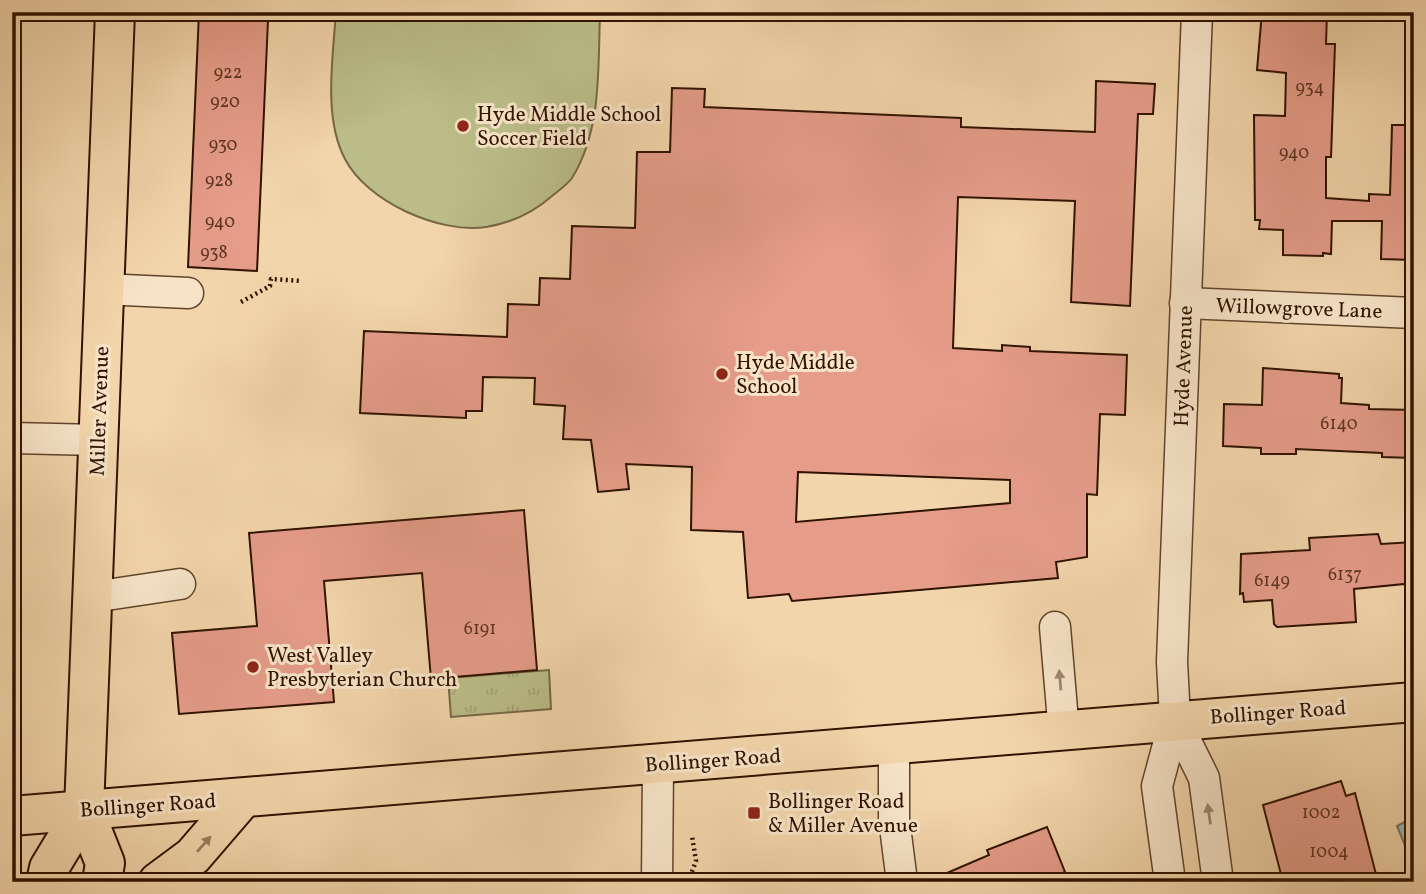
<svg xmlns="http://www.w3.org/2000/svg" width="1426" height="894" font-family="Vollkorn,serif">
<defs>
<pattern id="grass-tufts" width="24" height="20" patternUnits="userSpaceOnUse" patternTransform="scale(1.75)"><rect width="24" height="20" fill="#bbbd89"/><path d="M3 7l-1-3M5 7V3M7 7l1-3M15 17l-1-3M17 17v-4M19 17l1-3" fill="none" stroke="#a1a174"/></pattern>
</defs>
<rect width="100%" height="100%" fill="#f3d5ab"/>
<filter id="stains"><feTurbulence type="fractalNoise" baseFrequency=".00286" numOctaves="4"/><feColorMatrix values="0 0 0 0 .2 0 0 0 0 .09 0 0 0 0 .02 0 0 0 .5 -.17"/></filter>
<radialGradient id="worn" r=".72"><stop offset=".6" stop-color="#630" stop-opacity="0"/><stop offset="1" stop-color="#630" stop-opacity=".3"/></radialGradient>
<!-- grass -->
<polygon fill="url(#grass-tufts)" stroke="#766844" stroke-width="2" points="549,670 551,709 451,717 448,678"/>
<!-- pitch -->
<path fill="#bbbd89" stroke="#766844" stroke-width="2" d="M 336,12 L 600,12 C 598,67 602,130 572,178 C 567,185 559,190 552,196 C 534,212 511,223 486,227 C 440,234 367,202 345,159 C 323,118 333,57 336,12 Z"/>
<!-- water -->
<polygon fill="#9cb8af" stroke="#717669" stroke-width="2" points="1410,819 1414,819 1414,868 1397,826"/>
<!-- building -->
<g fill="#e59c89" stroke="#301200" stroke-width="2" fill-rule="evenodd">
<polygon points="199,12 252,12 252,20 268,20 257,271 188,267"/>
<polygon points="1262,12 1327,12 1326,44 1335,44 1331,157 1326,157 1326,198 1369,201 1369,194 1390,195 1392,125 1414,125 1414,260 1381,259 1382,221 1332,221 1331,254 1323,253 1323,256 1283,255 1283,230 1259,229 1260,220 1255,220 1254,115 1285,116 1286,73 1257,70"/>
<path d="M 1096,81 L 1155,84 L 1153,114 L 1138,114 L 1130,306 L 1071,302 L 1075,201 L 958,197 L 953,348 L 1002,351 L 1002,345 L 1030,347 L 1030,351 L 1127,355 L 1125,415 L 1100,414 L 1097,495 L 1087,494 L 1087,557 L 1056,562 L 1058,578 L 792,601 L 789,594 L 748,598 L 743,532 L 691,530 L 692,467 L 626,464 L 629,489 L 598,492 L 591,440 L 563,439 L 565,406 L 534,404 L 535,378 L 483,377 L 482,411 L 466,411 L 466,418 L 360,413 L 364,331 L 507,337 L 508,304 L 539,305 L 540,278 L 570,279 L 572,226 L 635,228 L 637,152 L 670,152 L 672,88 L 705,89 L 704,107 L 961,118 L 961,127 L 1095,132 ZM 798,472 L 1010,480 L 1010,503 L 796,522 Z"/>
<polygon points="1263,368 1339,374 1339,378 1342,378 1341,403 1369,405 1369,409 1414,410 1414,458 1382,457 1382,453 1296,449 1296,454 1261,454 1261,448 1223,446 1224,404 1262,405"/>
<polygon points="524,510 537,670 431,679 422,573 324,581 334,702 179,714 172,633 257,626 249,533"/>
<polygon points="1378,534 1381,544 1414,542 1414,583 1354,589 1356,622 1277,627 1274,624 1272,600 1244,602 1243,593 1240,594 1241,554 1310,550 1309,538"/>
<polygon points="1341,781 1346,796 1355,793 1378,882 1283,882 1263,805"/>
<polygon points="1047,827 1065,872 1060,874 1063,882 926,882 989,855 987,850"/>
</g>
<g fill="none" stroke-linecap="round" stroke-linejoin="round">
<defs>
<g id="minor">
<polyline points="103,289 188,293"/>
<polyline points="1185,303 1414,313"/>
<polyline points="12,438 98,440"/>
<polyline points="93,597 180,584"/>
<polyline points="1055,627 1064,733"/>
<polyline points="1175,719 1204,778 1218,882"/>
<polyline points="894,746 894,819 902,882"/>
<polyline points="657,882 658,764"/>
<polyline points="1170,882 1157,786 1175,719 1172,662 1197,12"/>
</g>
<g id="major">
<polyline points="12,816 1414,702"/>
<polyline points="46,882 49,868 84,810"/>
<polyline points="102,882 105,863 84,810 115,12"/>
<polyline points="158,882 193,856 243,798"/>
</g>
</defs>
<!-- minor casing -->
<use href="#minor" stroke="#61432b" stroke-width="33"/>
<!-- major casing -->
<use href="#major" stroke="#301200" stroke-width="42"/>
<!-- path -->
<g stroke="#301200" stroke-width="4.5" stroke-dasharray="2 3.5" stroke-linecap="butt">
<polyline points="241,302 270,286 271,279 302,281"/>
<polyline points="278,879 279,882"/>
<polyline points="688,882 696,861 692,836"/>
</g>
<!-- minor -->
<use href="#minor" stroke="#f7e4c8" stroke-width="30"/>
<!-- major -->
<use href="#major" stroke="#f3d5ab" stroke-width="38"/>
</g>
<!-- one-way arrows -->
<defs><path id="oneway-solid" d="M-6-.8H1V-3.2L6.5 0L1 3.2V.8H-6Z" transform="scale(1.75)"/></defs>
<g fill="#9d866e">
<use href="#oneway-solid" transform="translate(1060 680) rotate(-95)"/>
<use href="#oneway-solid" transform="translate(1209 814) rotate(-98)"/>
</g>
<use fill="#9b7d5e" href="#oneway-solid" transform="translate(204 844) rotate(-49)"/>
<!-- markers -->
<g fill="#8f2418" stroke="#f7e4c8" stroke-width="2.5">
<circle cx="463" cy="126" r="7"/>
<circle cx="722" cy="374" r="7"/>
<circle cx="253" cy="667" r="7"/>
<rect x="747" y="806" width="14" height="14" rx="3.5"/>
</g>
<g text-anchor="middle" stroke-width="6" stroke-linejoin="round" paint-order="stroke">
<!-- number labels -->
<g font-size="18" fill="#5d3422">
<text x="228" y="78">922</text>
<text x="1310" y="93">934</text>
<text x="225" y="107">920</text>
<text x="223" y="150">930</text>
<text x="1294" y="158">940</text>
<text x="219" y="186">928</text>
<text x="220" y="227">940</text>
<text x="214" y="258">938</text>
<text x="1339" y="429">6140</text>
<text x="1345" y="580">6137</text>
<text x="1272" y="586">6149</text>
<text x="480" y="634">6191</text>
<text x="1321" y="818">1002</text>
<text x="1329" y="857">1004</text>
</g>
<!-- poi labels -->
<g font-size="21" fill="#301200" stroke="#f7e4c8" text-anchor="start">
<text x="477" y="121">Hyde Middle School<tspan x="477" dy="24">Soccer Field</tspan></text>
<text x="736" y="369">Hyde Middle<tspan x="736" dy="24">School</tspan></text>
<text x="267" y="662">West Valley<tspan x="267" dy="24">Presbyterian Church</tspan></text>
<text x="768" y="808">Bollinger Road<tspan x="768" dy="24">&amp; Miller Avenue</tspan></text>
</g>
<!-- street labels -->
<g font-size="21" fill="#301200" stroke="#f7e4c8">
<text transform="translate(1299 308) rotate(2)" y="7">Willowgrove Lane</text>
<text transform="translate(1183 366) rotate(-88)" y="7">Hyde Avenue</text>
<text transform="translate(99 411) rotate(-88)" y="7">Miller Avenue</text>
<text transform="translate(1278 712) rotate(-4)" y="7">Bollinger Road</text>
<text transform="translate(713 760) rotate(-4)" y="7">Bollinger Road</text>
<text transform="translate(148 805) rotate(-4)" y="7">Bollinger Road</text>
</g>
</g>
<!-- margin -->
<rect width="1426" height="894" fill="none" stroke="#f3d5ab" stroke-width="42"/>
<rect x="14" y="14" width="1398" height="866" fill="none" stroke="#301200" stroke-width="3.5"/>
<rect x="21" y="21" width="1384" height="852" fill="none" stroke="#301200" stroke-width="2"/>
<rect width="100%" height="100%" filter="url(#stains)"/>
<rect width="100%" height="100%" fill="url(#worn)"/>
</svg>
